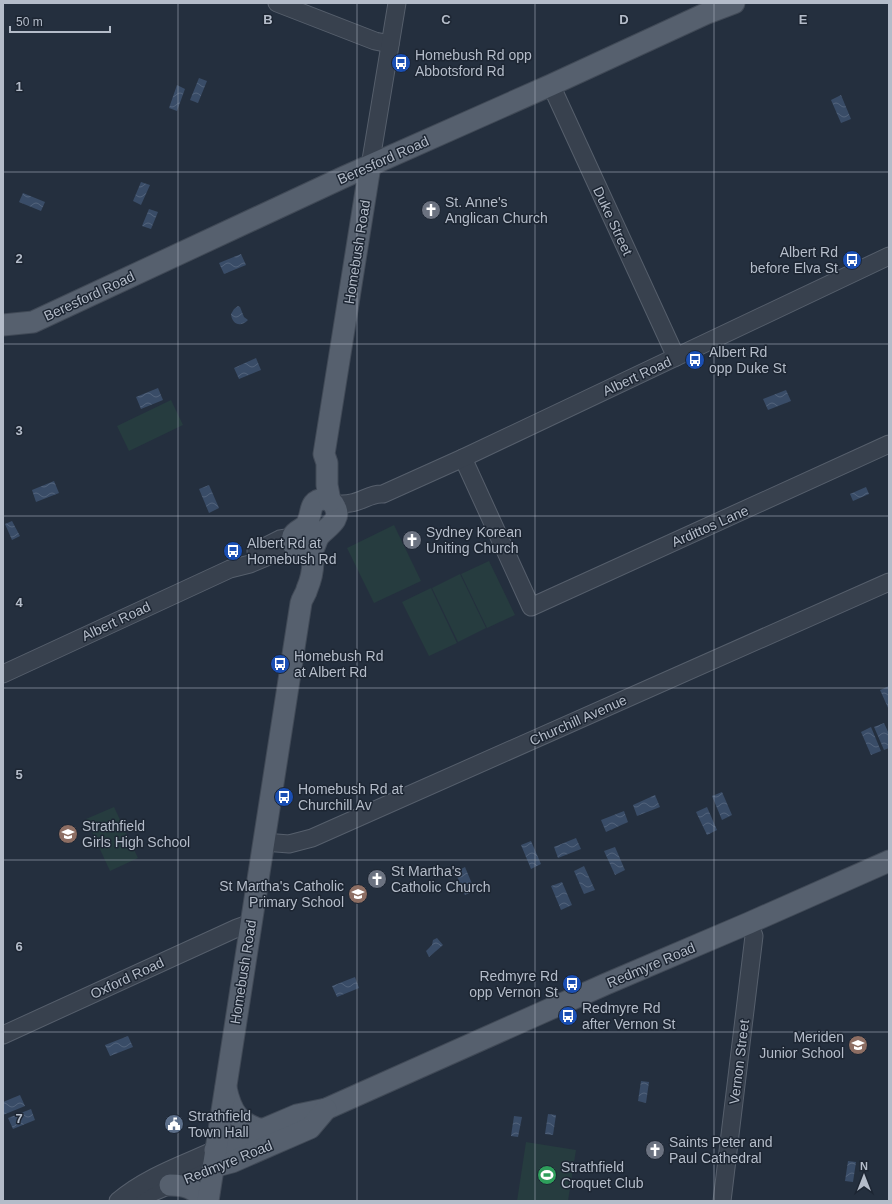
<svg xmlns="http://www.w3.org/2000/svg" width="892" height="1204" font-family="Helvetica,sans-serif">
<defs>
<pattern id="water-waves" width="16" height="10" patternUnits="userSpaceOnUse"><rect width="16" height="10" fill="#394c67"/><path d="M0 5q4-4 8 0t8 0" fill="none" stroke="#53647b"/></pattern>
</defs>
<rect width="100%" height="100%" fill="#242f3e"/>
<!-- garden -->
<g fill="#263c3f">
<polygon points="171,400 183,425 129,451 117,426"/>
<polygon points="394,525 421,581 374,603 347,548"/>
<polygon points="489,561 515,615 487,628 461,574"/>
<polygon points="460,574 486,628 458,642 432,588"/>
<polygon points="431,588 457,643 429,656 402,602"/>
<polygon points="114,807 138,858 110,871 86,819"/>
<polygon points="526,1142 576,1150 568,1201 517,1201"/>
</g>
<!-- water -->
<g fill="url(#water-waves)">
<polygon points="199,78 207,81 198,103 190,100"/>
<polygon points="177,85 185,89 177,111 169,108"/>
<polygon points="841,95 851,119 841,123 831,100"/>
<polygon points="141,182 150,185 141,205 133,201"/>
<polygon points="23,193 45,202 41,211 19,202"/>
<polygon points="149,209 158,212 151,229 142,226"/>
<polygon points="241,254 246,265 224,274 219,263"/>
<path d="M 238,306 L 240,307 L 244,317 L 248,320 C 240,328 232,324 231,314 L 234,309 Z"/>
<polygon points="256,358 261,370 239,379 234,368"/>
<polygon points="158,388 163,400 141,409 136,397"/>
<polygon points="786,390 791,401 768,410 763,399"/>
<polygon points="54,481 59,493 36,502 32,490"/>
<polygon points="209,485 219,508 209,513 199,489"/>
<polygon points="866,487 869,494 853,501 850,494"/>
<polygon points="12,521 20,536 12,540 5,524"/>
<polygon points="889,686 889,710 880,690"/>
<polygon points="884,723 889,734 889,748 884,750 874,727"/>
<polygon points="871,727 881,751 871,755 861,732"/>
<polygon points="722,792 732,815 722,820 712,796"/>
<polygon points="655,795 660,807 637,816 633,805"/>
<polygon points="707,807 717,830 707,835 696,812"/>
<polygon points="624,811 628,822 606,832 601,820"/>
<polygon points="576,838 581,849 558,858 554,847"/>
<polygon points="531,841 541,864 531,869 521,845"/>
<polygon points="615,847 625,870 615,875 604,851"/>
<polygon points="584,866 595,890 584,894 574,871"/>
<polygon points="465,867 475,891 465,895 455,872"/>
<polygon points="562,882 572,905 561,910 551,886"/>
<polygon points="437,938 443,945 429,957 426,951 432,945 433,940"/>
<polygon points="355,977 359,988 337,997 332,986"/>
<polygon points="128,1036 133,1047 110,1056 105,1045"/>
<polygon points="641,1081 649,1082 646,1103 638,1101"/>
<polygon points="20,1095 25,1106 3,1115 3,1102"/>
<polygon points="31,1109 35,1120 13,1129 8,1118"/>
<polygon points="548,1114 556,1115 553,1135 545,1134"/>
<polygon points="514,1116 522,1117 518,1137 511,1136"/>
<polygon points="848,1161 856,1162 853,1182 845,1181"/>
</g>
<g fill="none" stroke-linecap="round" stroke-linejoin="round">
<defs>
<g id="minor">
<polyline points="277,3 375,41 390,44"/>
<polyline points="551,85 676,357"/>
<polyline points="370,166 397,3"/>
<polyline points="463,458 531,607 889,444"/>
<path d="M 335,505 C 340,504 346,504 351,503 C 363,501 371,493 383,494 L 463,458 L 889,256"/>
<polyline points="256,551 280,539 293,537"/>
<polyline points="3,674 230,569 250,564 281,551 297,549"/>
<polyline points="264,842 289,844 312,838 889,582"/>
<polyline points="3,1035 237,928 251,923"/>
<polyline points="129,1199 144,1196 213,1167"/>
<path d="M 118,1201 C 146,1177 182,1165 215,1150"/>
<polyline points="722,1201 754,936 749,923"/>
</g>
<g id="major">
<polyline points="3,325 33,322 344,177 551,85 705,14 734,3"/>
<path d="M 325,499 C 330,500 333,502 335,507 C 342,520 327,527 320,535 C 316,539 316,545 313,549 C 304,556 289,548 293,536 C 295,531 301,530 305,526 C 314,516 306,500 325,499 Z"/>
<polyline points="330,501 327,485 327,463 324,454 370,166"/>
<path d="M 226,1088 C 231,1112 239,1124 263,1130"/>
<polyline points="215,1150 297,1115 326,1109 606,984 749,923 889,861"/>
<polyline points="213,1167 232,1162 310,1128 326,1109"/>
<path d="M 170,1185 C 184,1185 196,1188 204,1201"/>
<path d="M 208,1201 L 301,603 C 302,598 306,594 307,589 C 312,577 315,564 311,551"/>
</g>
</defs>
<!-- minor casing -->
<use href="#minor" stroke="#565f6c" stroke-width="19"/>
<!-- major casing -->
<use href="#major" stroke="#414a57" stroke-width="23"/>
<!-- minor -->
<use href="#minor" stroke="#38414e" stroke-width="17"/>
<!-- major -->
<use href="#major" stroke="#56606e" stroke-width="21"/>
</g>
<!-- grid -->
<path fill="none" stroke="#b4bcc9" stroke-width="1" stroke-opacity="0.55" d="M 178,3 L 178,1201M 357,3 L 357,1201M 535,3 L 535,1201M 714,3 L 714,1201M 3,172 L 889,172M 3,344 L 889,344M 3,516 L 889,516M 3,688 L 889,688M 3,860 L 889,860M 3,1032 L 889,1032"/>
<!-- icons -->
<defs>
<symbol id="bus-disc" viewBox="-11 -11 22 22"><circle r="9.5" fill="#1a4fb4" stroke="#1d2633"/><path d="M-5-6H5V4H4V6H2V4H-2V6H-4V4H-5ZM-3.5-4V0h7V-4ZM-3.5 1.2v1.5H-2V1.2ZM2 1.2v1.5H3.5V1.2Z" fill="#fff"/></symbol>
<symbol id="church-disc" viewBox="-11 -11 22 22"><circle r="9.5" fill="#6b7280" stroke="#1d2633"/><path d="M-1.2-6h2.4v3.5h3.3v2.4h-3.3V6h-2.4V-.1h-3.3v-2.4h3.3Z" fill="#fff"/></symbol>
<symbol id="school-disc" viewBox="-11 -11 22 22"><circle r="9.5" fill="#8d6e63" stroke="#1d2633"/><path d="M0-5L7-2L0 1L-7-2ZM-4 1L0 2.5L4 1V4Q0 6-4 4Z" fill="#fff"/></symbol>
<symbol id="civic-disc" viewBox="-11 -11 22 22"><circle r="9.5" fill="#5c6f8a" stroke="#1d2633"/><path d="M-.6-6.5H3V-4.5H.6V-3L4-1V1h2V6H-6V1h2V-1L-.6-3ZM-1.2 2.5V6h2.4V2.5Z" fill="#fff"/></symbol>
<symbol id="stadium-disc" viewBox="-11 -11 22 22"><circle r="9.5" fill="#2e9e5b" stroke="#1d2633"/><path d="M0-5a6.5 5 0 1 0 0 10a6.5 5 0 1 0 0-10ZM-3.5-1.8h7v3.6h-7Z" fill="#fff"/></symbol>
</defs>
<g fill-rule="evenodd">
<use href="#bus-disc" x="390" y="52" width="22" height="22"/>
<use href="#church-disc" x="420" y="199" width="22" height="22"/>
<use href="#bus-disc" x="841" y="249" width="22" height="22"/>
<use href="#bus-disc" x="684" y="349" width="22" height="22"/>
<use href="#church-disc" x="401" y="529" width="22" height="22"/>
<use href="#bus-disc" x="222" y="540" width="22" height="22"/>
<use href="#bus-disc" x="269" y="653" width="22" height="22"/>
<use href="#bus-disc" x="273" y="786" width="22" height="22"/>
<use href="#school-disc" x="57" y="823" width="22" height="22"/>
<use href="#church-disc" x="366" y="868" width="22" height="22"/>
<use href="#school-disc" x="347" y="883" width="22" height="22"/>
<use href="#bus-disc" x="561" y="973" width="22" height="22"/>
<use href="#bus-disc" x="557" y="1005" width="22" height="22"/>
<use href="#school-disc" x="847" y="1034" width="22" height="22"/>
<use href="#civic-disc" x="163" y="1113" width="22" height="22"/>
<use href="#church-disc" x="644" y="1139" width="22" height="22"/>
<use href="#stadium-disc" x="536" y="1164" width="22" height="22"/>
</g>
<g text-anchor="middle" stroke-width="3" stroke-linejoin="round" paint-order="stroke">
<!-- poi labels -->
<g font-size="14" fill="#b4bcc9" stroke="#1d2633" text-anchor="start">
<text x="415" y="60">Homebush Rd opp<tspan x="415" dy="16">Abbotsford Rd</tspan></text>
<text x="445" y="207">St. Anne's<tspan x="445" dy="16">Anglican Church</tspan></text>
<text x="838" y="257" text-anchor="end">Albert Rd<tspan x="838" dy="16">before Elva St</tspan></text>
<text x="709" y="357">Albert Rd<tspan x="709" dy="16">opp Duke St</tspan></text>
<text x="426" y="537">Sydney Korean<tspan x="426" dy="16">Uniting Church</tspan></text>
<text x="247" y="548">Albert Rd at<tspan x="247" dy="16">Homebush Rd</tspan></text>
<text x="294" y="661">Homebush Rd<tspan x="294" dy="16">at Albert Rd</tspan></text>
<text x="298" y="794">Homebush Rd at<tspan x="298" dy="16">Churchill Av</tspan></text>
<text x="82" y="831">Strathfield<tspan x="82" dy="16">Girls High School</tspan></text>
<text x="391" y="876">St Martha's<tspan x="391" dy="16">Catholic Church</tspan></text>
<text x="344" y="891" text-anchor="end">St Martha's Catholic<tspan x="344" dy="16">Primary School</tspan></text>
<text x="558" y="981" text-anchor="end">Redmyre Rd<tspan x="558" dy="16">opp Vernon St</tspan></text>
<text x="582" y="1013">Redmyre Rd<tspan x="582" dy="16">after Vernon St</tspan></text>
<text x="844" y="1042" text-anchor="end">Meriden<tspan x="844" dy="16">Junior School</tspan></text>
<text x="188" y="1121">Strathfield<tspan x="188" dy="16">Town Hall</tspan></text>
<text x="669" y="1147">Saints Peter and<tspan x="669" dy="16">Paul Cathedral</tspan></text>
<text x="561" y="1172">Strathfield<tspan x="561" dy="16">Croquet Club</tspan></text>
</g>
<!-- street labels -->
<g font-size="14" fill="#b4bcc9" stroke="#1d2633">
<text transform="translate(383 160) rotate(-24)" y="5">Beresford Road</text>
<text transform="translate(613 221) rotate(65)" y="5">Duke Street</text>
<text transform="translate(357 252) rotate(-81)" y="5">Homebush Road</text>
<text transform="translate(89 296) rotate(-25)" y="5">Beresford Road</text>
<text transform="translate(637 376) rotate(-25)" y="5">Albert Road</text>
<text transform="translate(710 526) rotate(-24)" y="5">Ardittos Lane</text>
<text transform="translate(116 621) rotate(-25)" y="5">Albert Road</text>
<text transform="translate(578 720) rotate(-24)" y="5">Churchill Avenue</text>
<text transform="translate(651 965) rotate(-23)" y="5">Redmyre Road</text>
<text transform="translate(243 972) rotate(-81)" y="5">Homebush Road</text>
<text transform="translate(127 978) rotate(-25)" y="5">Oxford Road</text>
<text transform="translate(739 1062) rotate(-83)" y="5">Vernon Street</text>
<text transform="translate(228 1162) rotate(-22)" y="5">Redmyre Road</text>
</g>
</g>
<g font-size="13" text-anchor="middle" font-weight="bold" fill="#b4bcc9" stroke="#1d2633" stroke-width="3" stroke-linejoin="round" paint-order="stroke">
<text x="268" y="24">B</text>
<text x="446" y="24">C</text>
<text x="624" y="24">D</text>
<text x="803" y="24">E</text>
<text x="19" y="91">1</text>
<text x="19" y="263">2</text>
<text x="19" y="435">3</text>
<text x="19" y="607">4</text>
<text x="19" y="779">5</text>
<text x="19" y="951">6</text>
<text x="19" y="1123">7</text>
</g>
<!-- border -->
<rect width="892" height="1204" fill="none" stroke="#b4bcc9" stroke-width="8"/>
<!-- north arrow -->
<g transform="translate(864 1176)" stroke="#1d2633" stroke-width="3" paint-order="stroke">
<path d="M0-3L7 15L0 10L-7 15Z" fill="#b4bcc9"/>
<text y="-6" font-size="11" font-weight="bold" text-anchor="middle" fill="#b4bcc9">N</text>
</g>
<!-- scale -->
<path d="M10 26v6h100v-6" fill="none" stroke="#b4bcc9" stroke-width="2"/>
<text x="16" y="26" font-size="12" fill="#b4bcc9" stroke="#1d2633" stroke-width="3" paint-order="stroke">50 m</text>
</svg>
